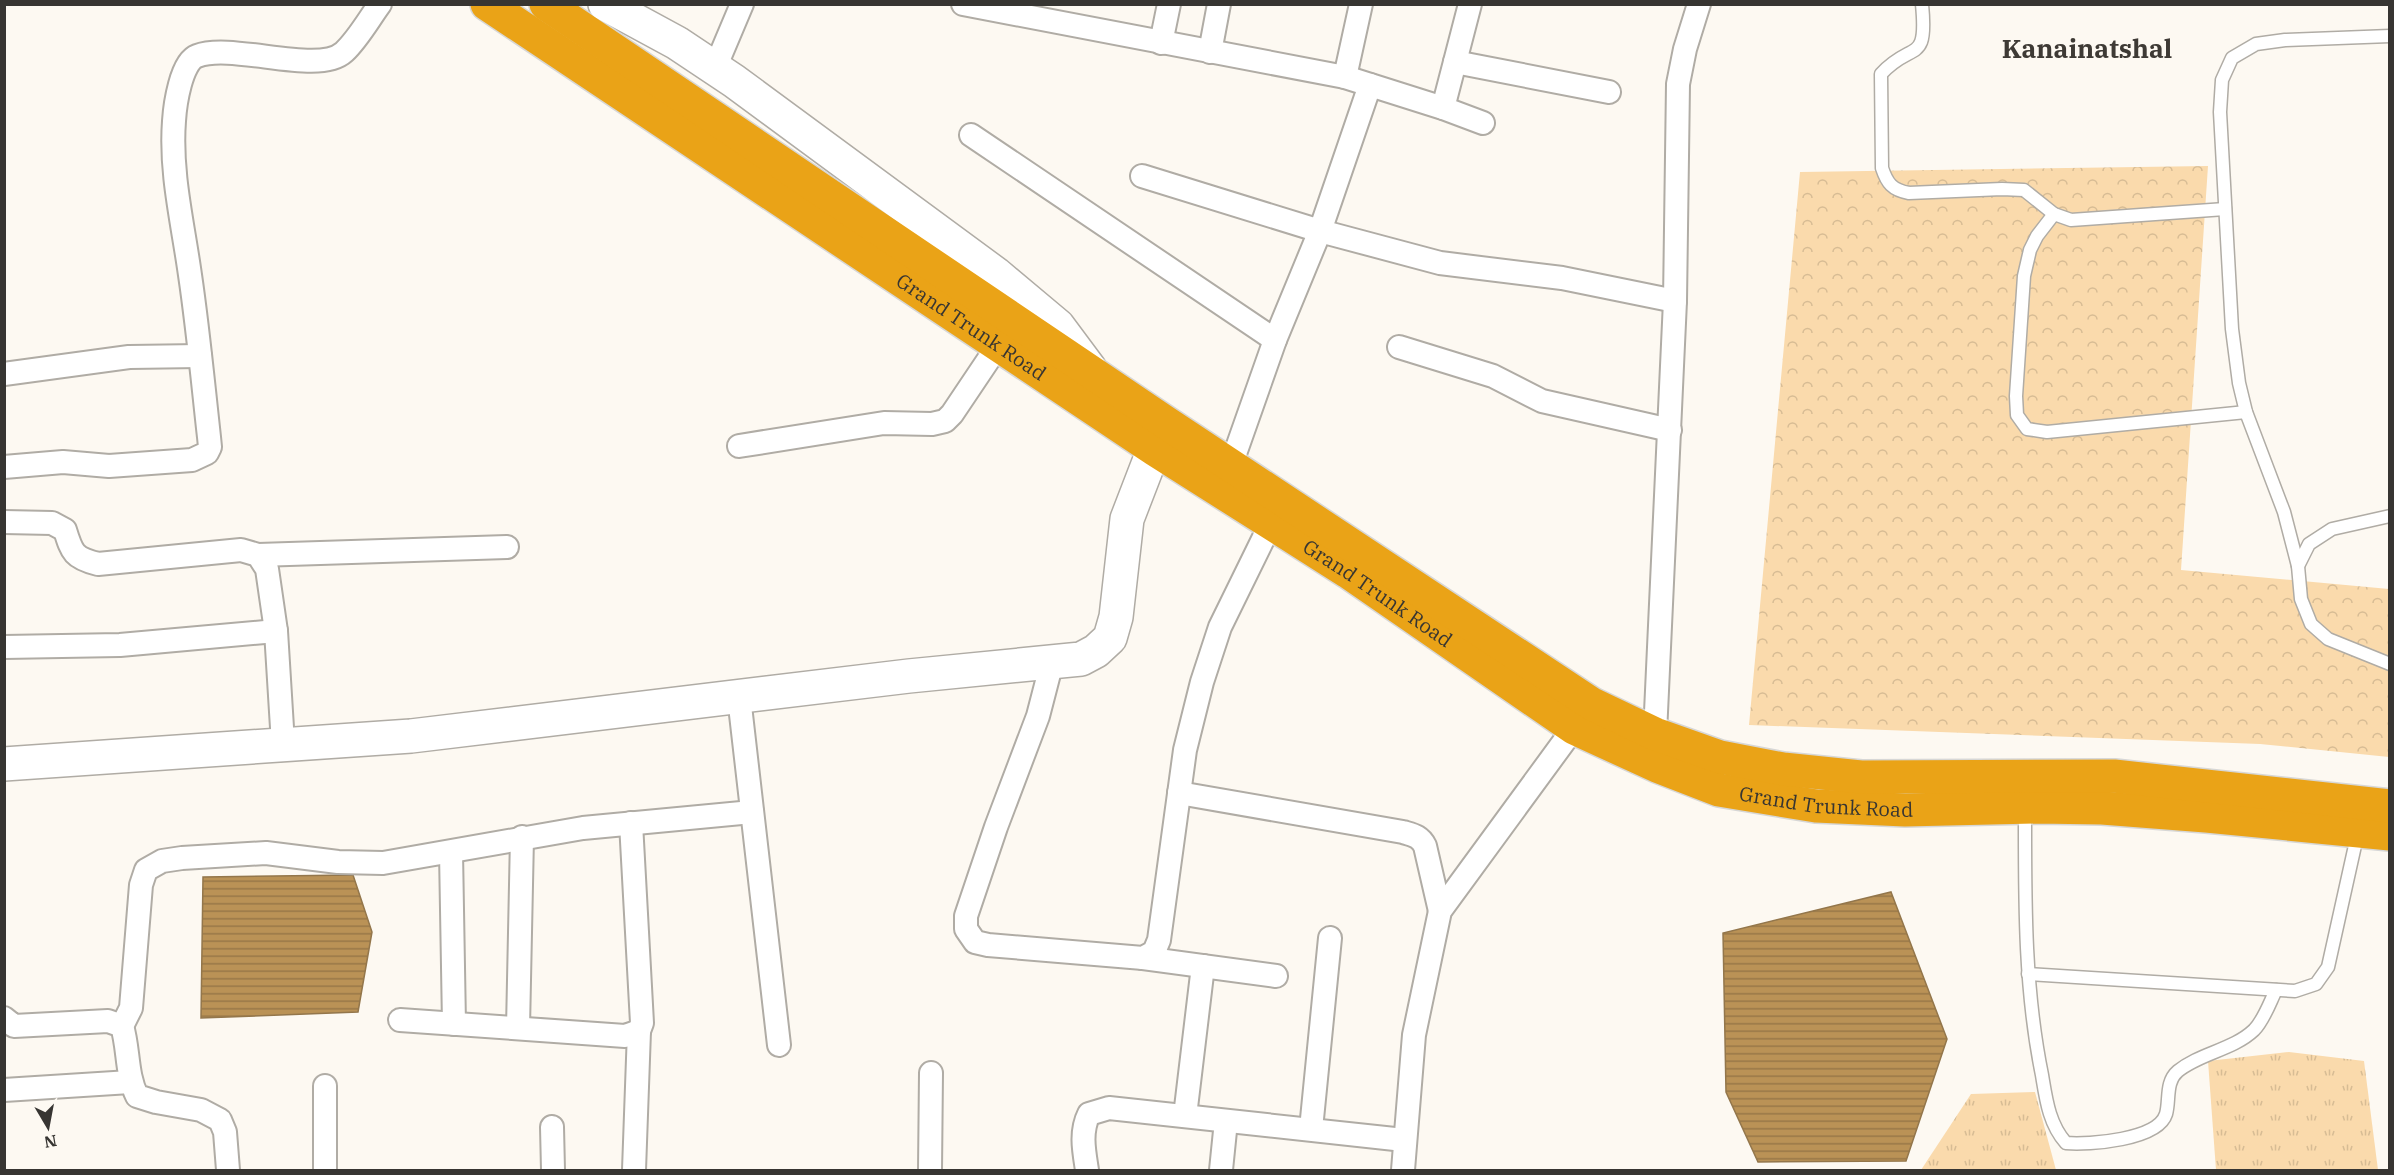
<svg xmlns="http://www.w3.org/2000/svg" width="2394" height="1175" font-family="'IBM Plex Serif',serif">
<defs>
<pattern id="grass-tufts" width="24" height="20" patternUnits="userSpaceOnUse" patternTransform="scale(1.5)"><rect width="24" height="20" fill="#fadaac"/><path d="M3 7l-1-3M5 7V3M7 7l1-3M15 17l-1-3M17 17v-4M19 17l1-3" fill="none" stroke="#d7bc94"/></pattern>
<pattern id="forest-crowns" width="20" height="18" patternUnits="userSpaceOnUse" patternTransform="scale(1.5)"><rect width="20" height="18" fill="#fadaac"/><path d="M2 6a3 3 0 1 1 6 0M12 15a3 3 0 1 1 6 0" fill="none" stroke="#d7bc94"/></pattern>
<pattern id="water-rules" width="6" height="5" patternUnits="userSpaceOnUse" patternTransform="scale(1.5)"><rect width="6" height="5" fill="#ba9256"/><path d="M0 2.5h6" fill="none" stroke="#987848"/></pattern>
</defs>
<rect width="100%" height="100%" fill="#fdf9f2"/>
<!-- grass -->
<g fill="url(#grass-tufts)">
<polygon points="2289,1052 2364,1061 2378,1170 2216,1170 2208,1061"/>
<polygon points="2035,1092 2056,1170 1921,1170 1971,1094"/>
</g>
<!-- forest -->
<polygon fill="url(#forest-crowns)" points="2208,166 2181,570 2389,589 2389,757 2260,744 1749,725 1800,172"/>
<!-- water -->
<g fill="url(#water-rules)" stroke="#93764b" stroke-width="1.5">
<polygon points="353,875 372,932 358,1012 201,1018 203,877"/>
<polygon points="1891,892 1947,1039 1906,1161 1758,1162 1726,1092 1723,933"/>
</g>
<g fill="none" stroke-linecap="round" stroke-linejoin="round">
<defs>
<g id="lane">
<path d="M 1922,4 C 1928,66 1912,40 1881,74 L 1882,168 C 1887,183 1892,190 1909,193 L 2002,189 L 2024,190 L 2054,214 L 2071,220 L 2225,209"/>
<polyline points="2054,214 2037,236 2030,250 2024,276 2016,396 2017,415 2027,429 2047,432 2246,412"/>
<polyline points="2390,516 2332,529 2309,544 2298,566 2301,599 2311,624 2328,639 2390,664"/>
<polyline points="2298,566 2284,512 2246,412 2239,383 2232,329 2220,112 2222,80 2232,58 2256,44 2285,40 2390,36"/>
<path d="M 2025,809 C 2025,898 2024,987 2042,1075 C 2046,1099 2049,1124 2066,1143 C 2089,1145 2158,1140 2166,1114 C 2170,1100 2165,1082 2178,1071 C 2200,1053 2233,1050 2254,1030 C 2264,1020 2270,1002 2276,990"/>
<polyline points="2028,974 2295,991 2316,984 2328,967 2358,832"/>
</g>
<g id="street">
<polyline points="963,4 1345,77 1443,108 1483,123"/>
<polyline points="1161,43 1169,4"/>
<polyline points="1210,52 1219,4"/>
<polyline points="1455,62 1609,92"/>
<polyline points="715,68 742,4"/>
<polyline points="1345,77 1361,4"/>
<polyline points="1443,108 1470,4"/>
<polyline points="971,135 1275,340"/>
<polyline points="1142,176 1320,231 1440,263 1562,278 1675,301"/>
<polyline points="1399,347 1493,376 1542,401 1670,430"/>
<polyline points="4,374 129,357 200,356"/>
<polyline points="739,446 884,423 932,424 945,421 952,414 999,344"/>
<polyline points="1231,465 1275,340 1320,231 1370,85"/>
<path d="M 4,467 L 63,462 L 109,466 L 192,460 L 207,453 L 210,447 L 209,437 C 203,383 198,329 190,275 C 183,224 170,173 174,121 C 175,105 181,62 197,56 C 232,42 318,76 344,52 C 358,39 369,19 380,4"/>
<path d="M 4,522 L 52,523 L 65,530 C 72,553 74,558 98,564 L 241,550 L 258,555 L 267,569 L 276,631 L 283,744"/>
<polyline points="258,555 507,547"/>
<polyline points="4,647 120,645 276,631"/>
<polyline points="1052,662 1038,716 996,827 966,916 966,929 975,942 988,945 1143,958 1154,952 1159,940 1185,750 1202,682 1220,627 1271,523"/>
<polyline points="739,697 779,1045"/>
<polyline points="1655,734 1675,301 1678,84 1685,49 1699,4"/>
<path d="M 1179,793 L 1403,832 C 1413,835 1420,836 1425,846 L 1440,911"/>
<polyline points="451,852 454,1024"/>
<polyline points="1143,958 1276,976"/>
<path d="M 4,1018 L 14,1026 L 108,1021 L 122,1026 C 129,1049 126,1074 137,1096 L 156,1102 L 201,1110 L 220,1120 L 225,1132 L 228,1170"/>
<polyline points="400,1020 625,1036 639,1031 642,1023 631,823"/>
<polyline points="122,1026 131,1008 141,885 146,870 162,861 182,858 266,853 338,862 383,863 583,828 752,812"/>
<polyline points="518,1028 522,837"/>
<polyline points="325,1086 325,1170"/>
<polyline points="4,1090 130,1082"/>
<polyline points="1185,1116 1203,966"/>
<polyline points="552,1127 553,1170"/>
<polyline points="1311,1129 1330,938"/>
<polyline points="634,1170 639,1031"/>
<polyline points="930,1170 931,1073"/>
<path d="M 1087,1170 C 1084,1151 1080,1132 1089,1114 L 1109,1108 L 1404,1140"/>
<polyline points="1221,1170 1226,1121"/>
<polyline points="1403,1170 1414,1035 1440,911 1582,717"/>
</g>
<g id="secondary">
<polyline points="605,4 677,43 734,81 996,274 1058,326 1090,369"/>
<polyline points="4,764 411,736 909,676 1081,659 1096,651 1110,638 1116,617 1127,519 1154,449"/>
</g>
<g id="highway">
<path id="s1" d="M 487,4 L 1154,449 L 1348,572 L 1574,728 L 1657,766 L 1719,790 L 1816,806 L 1905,810 L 2038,807 L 2102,808 L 2206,816 L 2390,834"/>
<polyline points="546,4 1165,422 1592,704 1655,734 1720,757 1783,769 1861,777 2114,776 2390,806"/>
</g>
</defs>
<!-- lane casing -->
<use href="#lane" stroke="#b0aca5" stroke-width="15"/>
<!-- street casing -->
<use href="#street" stroke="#b0aca5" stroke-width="26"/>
<!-- secondary casing -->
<use href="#secondary" stroke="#b0aca5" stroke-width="36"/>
<!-- highway casing -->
<use href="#highway" stroke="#d7d7d6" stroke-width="36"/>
<!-- lane -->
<use href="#lane" stroke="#fff" stroke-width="12"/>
<!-- street -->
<use href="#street" stroke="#fff" stroke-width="22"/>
<!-- secondary -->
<use href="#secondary" stroke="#fff" stroke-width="33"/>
<!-- highway -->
<use href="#highway" stroke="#eaa317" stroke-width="33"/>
</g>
<g text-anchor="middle" stroke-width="4.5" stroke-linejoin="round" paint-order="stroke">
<!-- street labels -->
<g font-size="20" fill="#373532" stroke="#fdf9f2">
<text dy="7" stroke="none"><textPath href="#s1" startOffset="582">Grand Trunk Road</textPath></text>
<text dy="7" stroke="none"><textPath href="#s1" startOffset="1068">Grand Trunk Road</textPath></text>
<text dy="7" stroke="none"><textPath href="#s1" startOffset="1572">Grand Trunk Road</textPath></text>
</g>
<!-- district labels -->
<g font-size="26" font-weight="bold" fill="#3e3a35" stroke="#fdf9f2">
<text x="2087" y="58">Kanainatshal</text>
</g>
</g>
<!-- border -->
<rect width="2394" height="1175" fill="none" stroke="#373532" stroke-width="12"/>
<!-- north arrow -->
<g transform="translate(48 1127) rotate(170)" stroke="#fdf9f2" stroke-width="4.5" paint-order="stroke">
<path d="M0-4.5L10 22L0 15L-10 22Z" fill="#373532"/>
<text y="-9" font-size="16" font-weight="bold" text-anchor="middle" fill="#373532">N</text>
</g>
</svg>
